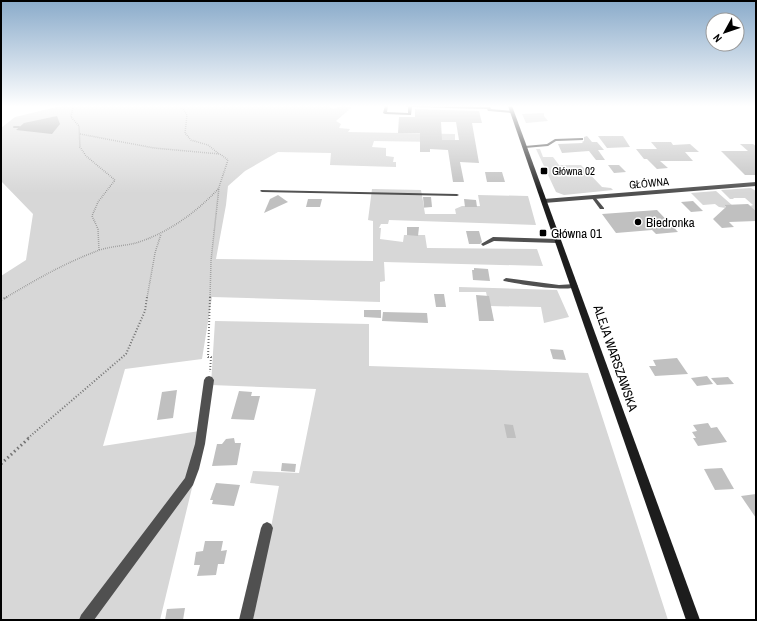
<svg xmlns="http://www.w3.org/2000/svg" width="757" height="621" font-family="'Archivo Narrow',sans-serif">
<rect width="100%" height="100%" fill="#fff"/>
<!-- green -->
<g fill="#d7d7d7">
<path d="M 61,106 L 328,106 L 333,109 C 340,106 344,105 352,107 L 336,121 L 341,124 L 339,128 L 350,129 L 348,132 L 455,134 L 455,140 L 440,140 L 440,142 L 374,141 L 372,147 L 386,148 L 386,156 L 394,157 L 393,162 L 396,162 L 396,167 L 330,165 L 331,153 L 278,152 L 245,171 L 228,186 L 226,205 L 216,259 L 373,261 L 373,221 L 368,220 L 372,189 L 421,190 L 424,207 L 432,207 L 424,208 L 425,214 L 456,214 L 455,209 L 462,206 L 480,206 L 478,195 L 528,196 L 536,225 L 389,220 L 388,224 L 381,224 L 379,228 L 381,228 L 380,239 L 403,242 L 404,235 L 425,235 L 427,248 L 537,249 L 543,266 L 384,262 L 385,281 L 380,282 L 380,302 L 212,297 L 202,359 L 125,369 L 103,446 L 206,430 L 160,620 L 1,620 L 1,276 L 26,260 L 33,214 L 1,181 L 1,128 L 15,117 Z"/>
<polygon points="544,113 544,116 548,121 526,123 522,114"/>
<polygon points="536,149 540,149 543,157 553,157 559,165 581,165 602,187 611,188 613,190 564,195 556,192"/>
<polygon points="751,188 756,191 756,211 750,206 753,205 745,198 733,198 734,199 730,199 721,190"/>
<polygon points="716,191 733,206 724,205 726,208 719,207 715,204 703,205 691,193"/>
<polygon points="459,287 557,290 569,317 544,323 541,307 489,306 486,292 459,292"/>
<polygon points="215,321 369,324 369,366 588,373 668,620 253,620 279,486 250,483 253,471 299,473 316,389 211,385"/>
</g>
<!-- water -->
<polygon fill="#9e9e9e" points="57,116 60,124 52,134 16,130 24,123"/>
<g fill="none" stroke-linecap="round" stroke-linejoin="round">
<!-- stream -->
<polyline stroke="#9e9e9e" stroke-width="2" points="14,127 19,127"/>
</g>
<!-- building -->
<g fill="#c0c0c0" fill-rule="evenodd">
<path d="M 415,109 L 479,111 L 482,123 L 472,123 L 479,163 L 460,162 L 464,182 L 453,182 L 448,150 L 430,149 L 430,152 L 420,152 L 420,133 L 398,133 L 399,117 L 415,117 ZM 441,122 L 456,122 L 459,140 L 442,140 Z"/>
<polygon points="587,136 592,142 597,142 604,150 598,150 605,160 596,160 589,151 562,153 558,144 583,143 582,142 584,141 584,137"/>
<polygon points="598,136 623,136 630,147 607,148"/>
<polygon points="651,142 671,142 673,145 690,144 699,152 685,152 693,161 660,161 668,168 657,169 647,159 644,159 636,149 657,149"/>
<polygon points="740,144 753,144 756,146 756,175 745,175 721,151 748,151"/>
<polygon points="608,165 619,165 626,172 614,173"/>
<polygon points="485,172 502,172 505,182 487,182"/>
<polygon points="278,195 288,202 264,213 270,199"/>
<polygon points="423,197 431,197 432,207 424,207"/>
<polygon points="308,199 322,199 320,207 306,207"/>
<polygon points="464,199 476,200 477,207 465,207"/>
<polygon points="693,201 703,211 691,212 681,202"/>
<polygon points="748,204 756,211 756,221 729,222 734,227 722,228 713,219 726,207 724,205"/>
<polygon points="657,210 678,232 656,234 652,230 616,233 602,214"/>
<polygon points="407,227 419,227 418,236 407,235"/>
<polygon points="466,231 479,231 482,242 480,244 469,244"/>
<polygon points="474,268 488,269 490,281 473,280 472,270 474,270"/>
<polygon points="434,294 444,294 446,307 436,307"/>
<polygon points="476,295 489,296 494,321 479,321"/>
<polygon points="364,310 381,310 381,318 364,317"/>
<polygon points="383,312 427,313 428,323 382,321"/>
<polygon points="550,349 563,350 566,360 553,359"/>
<polygon points="677,358 688,374 655,376 649,366 656,366 653,360"/>
<polygon points="707,376 713,384 697,386 691,378"/>
<polygon points="728,377 734,384 717,385 711,378"/>
<polygon points="177,390 173,418 157,420 162,392"/>
<polygon points="239,391 252,392 251,396 260,396 254,420 231,419"/>
<polygon points="708,423 711,428 717,427 727,442 698,446 693,438 696,438 692,432 697,431 693,425"/>
<polygon points="504,424 513,425 516,438 507,438"/>
<polygon points="234,438 235,443 241,443 237,465 212,466 217,444 222,444 226,439"/>
<polygon points="282,463 296,464 295,472 281,471"/>
<polygon points="722,468 734,489 715,490 704,469"/>
<polygon points="216,483 240,485 234,506 212,504 213,500 210,500"/>
<polygon points="756,494 756,518 741,496"/>
<polygon points="205,541 223,541 221,551 227,550 224,564 218,564 216,575 197,576 200,565 194,565 196,552 203,551"/>
<polygon points="185,608 183,620 165,620 167,609"/>
</g>
<g fill="none" stroke-linecap="round" stroke-linejoin="round">
<!-- path-far2 -->
<g stroke="#727272" stroke-width="1.5" stroke-dasharray="0.5 1.5" stroke-linecap="butt">
<polyline points="73,106 71,117 79,126 80,147 86,156 115,180 98,202 92,216 98,229 99,250"/>
<polyline points="181,106 187,115 185,133 191,140 208,145 219,154"/>
<polyline points="80,134 154,148 220,154 228,160 219,187 211,261 210,298"/>
<path d="M 5,298 C 35,280 65,263 97,251 C 110,246 124,246 136,243 C 168,233 197,212 219,188"/>
<polyline points="147,298 155,253 161,234"/>
</g>
<!-- path-far1 -->
<g stroke="#727272" stroke-width="2" stroke-dasharray="1 2" stroke-linecap="butt">
<polyline points="210,297 208,357 211,357 210,372"/>
<polyline points="1,300 7,297"/>
<polyline points="28,438 126,354 145,311 147,297"/>
</g>
<!-- path -->
<polyline stroke="#727272" stroke-width="3" stroke-dasharray="1.5 3" stroke-linecap="butt" points="1,464 30,437"/>
<!-- lane -->
<g fill="#505050" fill-rule="evenodd">
<polygon points="385,106 388,106 387,112 408,113 408,107 406,107 406,106 489,107 490,107 491,109 512,111 514,112 512,113 489,111 488,111 487,109 412,107 411,115 385,114 383,113"/>
<polygon points="582,138 583,138 583,140 556,141 548,146 525,148 523,147 525,146 547,144 555,139"/>
<polygon points="261,190 457,194 459,195 457,196 262,192 260,191"/>
<polygon points="593,197 595,197 604,208 604,209 600,209 592,198"/>
<polygon points="493,237 558,239 560,241 558,243 494,241 483,246 481,244"/>
<path d="M 506,278 L 559,285 L 575,284 L 578,286 C 569,293 517,284 504,281 L 503,280 Z"/>
</g>
<!-- street -->
<g fill="#505050" fill-rule="evenodd">
<polygon points="756,182 756,186 544,203 541,201 544,199"/>
<polygon points="209,376 212,377 214,380 205,444 199,469 193,485 94,620 79,620 81,615 185,478 195,444 204,380 206,377"/>
<polygon points="267,522 271,524 273,528 253,620 239,620 261,528 263,524"/>
</g>
<!-- secondary -->
<polygon fill="#1d1d1d" fill-rule="evenodd" points="508,106 512,106 700,620 686,620"/>
</g>
<!-- sky -->
<linearGradient id="sky" x2="0" y2="1"><stop stop-color="#8aabca"/><stop offset="0.55" stop-color="#fff"/><stop offset="1" stop-color="#fff" stop-opacity="0"/></linearGradient>
<rect width="757" height="193" fill="url(#sky)"/>
<!-- markers -->
<g fill="#000" stroke="#fff" stroke-width="1.5">
<rect x="540" y="167" width="8" height="8" rx="2"/>
<circle cx="638" cy="222" r="4"/>
<rect x="539" y="229" width="8" height="8" rx="2"/>
</g>
<g text-anchor="middle" stroke-width="3" stroke-linejoin="round" paint-order="stroke">
<!-- far-poi labels -->
<g font-size="11" fill="#000" stroke="#fff" text-anchor="start">
<text x="552" y="175">Główna 02</text>
</g>
<!-- far-street labels -->
<g font-size="11" fill="#000" stroke="#fff">
<text transform="translate(649 183) rotate(-5)" y="4">GŁÓWNA</text>
</g>
<!-- poi labels -->
<g font-size="13" fill="#000" stroke="#fff" text-anchor="start">
<text x="646" y="227">Biedronka</text>
<text x="551" y="238">Główna 01</text>
</g>
<!-- street labels -->
<g font-size="13" fill="#000" stroke="#fff">
<text transform="translate(616 358) rotate(71)" y="5">ALEJA WARSZAWSKA</text>
</g>
</g>
<!-- border -->
<rect width="757" height="621" fill="none" stroke="#000000" stroke-width="4"/>
<!-- north arrow -->
<g transform="translate(725 32) rotate(230)"><circle r="19" fill="#ffffff" stroke="#999999"/>
<path d="M0-3L7 15L0 10L-7 15Z" fill="#000000"/>
<text y="-6" font-size="11" font-weight="bold" text-anchor="middle" fill="#000000">N</text>
</g>
</svg>
